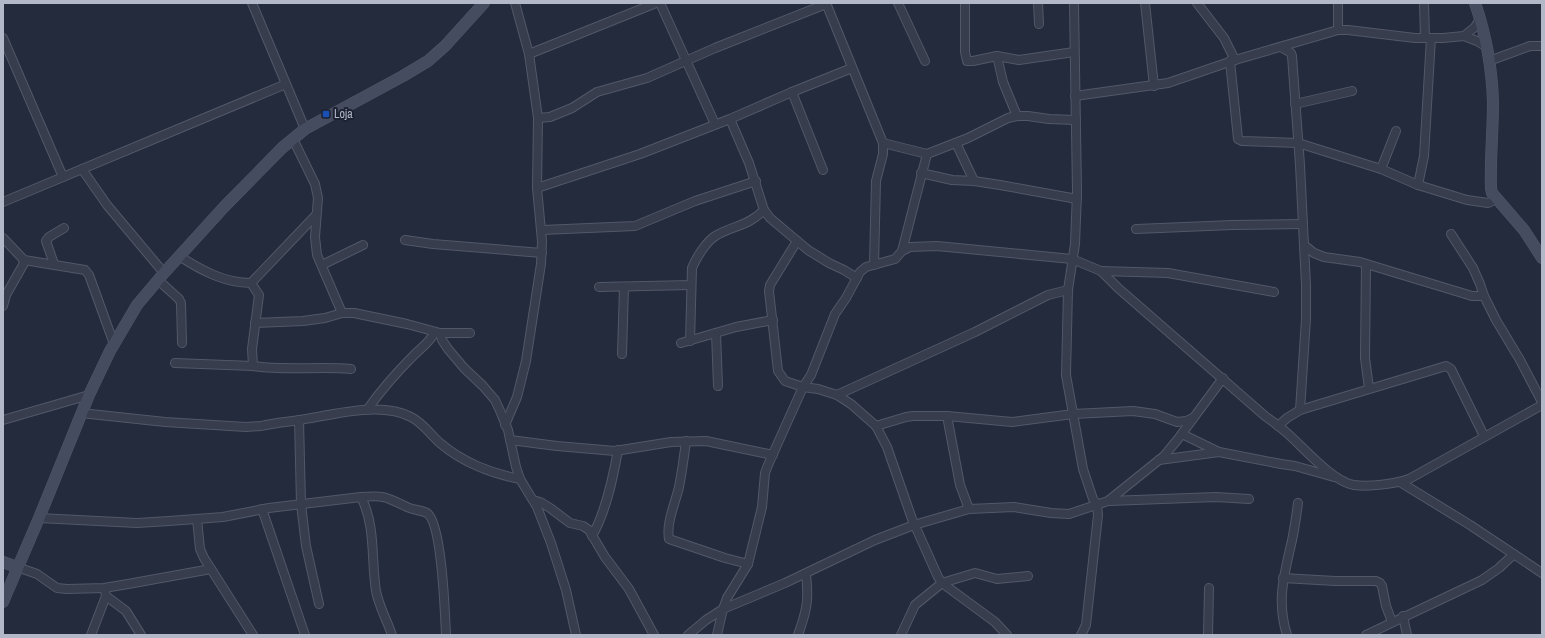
<svg xmlns="http://www.w3.org/2000/svg" width="1545" height="638" font-family="'Archivo Narrow',sans-serif">
<rect width="100%" height="100%" fill="#232b3d"/>
<g fill="none" stroke-linecap="round" stroke-linejoin="round">
<defs>
<g id="street">
<polyline points="252,3 305,129"/>
<polyline points="660,3 715,124"/>
<polyline points="826,3 883,143 883,154 876,181 874,265"/>
<polyline points="898,3 925,61"/>
<polyline points="965,3 965,52 967,61 973,61 997,56 1019,60 1074,52"/>
<polyline points="1038,3 1039,24"/>
<polyline points="1145,3 1154,86"/>
<polyline points="1197,3 1224,38 1235,60"/>
<polyline points="1338,3 1338,30"/>
<polyline points="1424,3 1425,38"/>
<polyline points="1074,4 1077,192 1075,244 1068,290 1066,375 1083,469 1093,499 1097,505 1098,515 1086,625 1081,635"/>
<polyline points="1464,36 1475,27 1480,19"/>
<polyline points="3,38 63,177"/>
<polyline points="1281,47 1291,53 1292,56 1300,165 1306,285 1306,319 1300,410"/>
<polyline points="529,54 656,3"/>
<polyline points="997,56 1003,82 1017,116"/>
<polyline points="1230,61 1238,139 1242,141 1298,143 1381,169 1418,185 1467,200 1488,203 1497,199"/>
<polyline points="1489,61 1530,46 1542,46"/>
<polyline points="792,92 823,170"/>
<polyline points="1075,96 1168,83 1235,60 1338,30 1348,30 1415,38 1443,38 1464,36 1477,41 1487,47"/>
<polyline points="1295,104 1352,91"/>
<polyline points="538,118 550,117 572,108 597,92 647,78 715,48 826,4"/>
<polyline points="730,119 749,163 764,210 770,218 808,250 829,263 844,270 857,278"/>
<polyline points="293,139 315,184 318,198 315,237 317,255 342,313"/>
<polyline points="883,143 927,154 968,138 1008,118 1017,116 1028,116 1049,119 1076,120"/>
<polyline points="956,143 974,181"/>
<polyline points="82,169 107,205 164,273"/>
<polyline points="1381,169 1396,131"/>
<polyline points="921,173 952,180 974,181 1000,185 1077,199"/>
<polyline points="1418,185 1424,156 1431,38"/>
<polyline points="537,188 640,154 730,119 792,92 852,68"/>
<polyline points="3,202 286,84"/>
<polyline points="1136,229 1232,225 1303,224"/>
<polyline points="542,230 635,226 695,201 756,181"/>
<polyline points="1451,234 1473,268 1480,284 1484,296 1496,320 1520,360 1542,402"/>
<polyline points="3,238 24,260 85,270 89,275 114,344"/>
<polyline points="405,240 433,244 542,253"/>
<polyline points="797,241 770,285 769,291 778,371 785,381 803,387 818,389 837,395 851,404 876,426 887,447 912,519 938,577 942,583 995,622 1007,635"/>
<polyline points="1304,245 1314,253 1324,257 1360,262 1472,296 1484,296"/>
<polyline points="902,251 927,154"/>
<path d="M 179,256 C 201,270 224,283 251,283 L 316,215"/>
<polyline points="54,264 46,241 49,237 64,228"/>
<polyline points="1366,264 1365,358 1369,388"/>
<polyline points="322,265 363,245"/>
<polyline points="1101,271 1168,273 1274,292"/>
<polyline points="158,280 179,299 181,303 182,343"/>
<path d="M 251,283 L 259,295 L 252,349 L 253,366 C 286,371 319,366 351,369"/>
<polyline points="599,287 691,285"/>
<polyline points="3,306 6,295 23,265 24,260"/>
<polyline points="255,323 303,321 325,318 342,313 354,313 407,324 440,333 470,333"/>
<polyline points="440,333 442,340 448,349 464,368 483,386 495,400 501,413 508,430 516,467 520,479 537,507 551,543 566,590 576,635"/>
<polyline points="716,333 718,386"/>
<path d="M 690,341 L 692,268 C 696,258 707,240 717,235 C 735,225 748,226 764,210"/>
<polyline points="681,343 736,327 773,320"/>
<polyline points="622,354 624,287"/>
<polyline points="175,363 253,366"/>
<polyline points="837,395 975,332 1048,295 1068,290"/>
<path d="M 367,410 C 381,390 397,372 414,355 C 421,348 430,342 435,332"/>
<path d="M 81,413 L 165,422 L 246,427 L 261,426 C 274,423 287,422 300,420 C 332,415 381,401 411,417 C 423,423 430,434 440,443 C 462,462 492,474 520,479"/>
<polyline points="947,416 960,485 969,509"/>
<polyline points="3,420 89,395"/>
<polyline points="299,420 301,504 306,546 319,604"/>
<polyline points="505,425 517,397 526,361 541,264 542,241 537,188 538,118 529,54 515,3"/>
<polyline points="876,426 906,417 913,416 947,416 1012,422 1073,414 1133,411 1155,414 1177,422 1186,421 1193,418"/>
<polyline points="1278,426 1287,418 1300,410 1446,366 1451,369 1484,436"/>
<polyline points="1182,434 1219,452"/>
<polyline points="510,440 557,446 615,451 671,442 706,441 773,455"/>
<path d="M 686,441 C 684,457 682,472 679,487 C 675,504 666,523 669,539 L 725,558 L 748,564"/>
<polyline points="1159,460 1219,452 1281,464 1295,466 1334,477"/>
<polyline points="1400,482 1470,525 1542,573"/>
<path d="M 361,497 C 385,495 386,497 407,507 C 413,510 421,510 427,513 C 442,523 445,615 446,635"/>
<polyline points="533,500 540,502 550,508 570,523 583,526 589,530 605,557 629,589 654,635"/>
<polyline points="1109,501 1216,497 1249,499"/>
<polyline points="262,509 305,635"/>
<path d="M 39,518 L 137,523 L 169,521 L 223,517 L 269,508 L 361,497 C 376,526 371,560 376,591 C 379,607 387,620 392,635"/>
<polyline points="197,519 200,549 204,558 253,635"/>
<path d="M 592,536 C 606,512 613,478 618,450"/>
<polyline points="17,567 37,574 57,588 67,589 104,588 128,584 211,569"/>
<polyline points="1283,578 1335,581 1376,581 1380,583 1382,586 1386,606 1392,622"/>
<polyline points="106,596 126,611 141,635"/>
<polyline points="1403,616 1407,635"/>
<polyline points="91,635 106,596 105,591"/>
<polyline points="688,635 706,620 723,609 785,583 875,540 914,525 969,509 1014,507 1051,513 1069,514 1108,501 1164,456 1178,439 1223,378"/>
<path d="M 717,635 L 723,609 L 727,598 L 748,564 L 762,507 L 765,473 L 768,465 L 803,387 L 811,375 L 835,314 L 846,298 L 860,272 L 866,267 L 895,259 L 902,251 L 910,247 L 937,246 L 1072,259 L 1101,271 L 1118,288 L 1265,416 C 1272,421 1280,427 1287,433 C 1303,447 1333,482 1354,485 C 1369,487 1394,484 1409,479 L 1542,405"/>
<path d="M 798,635 C 807,610 809,600 806,574"/>
<polyline points="901,635 915,605 942,583 975,573 997,579 1028,576"/>
<polyline points="1208,635 1209,588"/>
<path d="M 1287,635 C 1277,603 1283,580 1290,549 C 1294,534 1296,518 1298,503"/>
<polyline points="1366,635 1482,580 1499,568 1514,554"/>
</g>
<g id="secondary">
<path d="M 1475,3 C 1486,35 1492,69 1493,102 C 1493,131 1490,160 1491,188 L 1492,193 L 1524,230 L 1542,258"/>
<polyline points="3,562 17,567"/>
<polyline points="3,602 39,518 89,395 110,351 137,305 164,273 224,207 282,148 305,129 403,76 428,61 445,46 484,3"/>
</g>
</defs>
<!-- street casing -->
<use href="#street" stroke="#525868" stroke-width="10"/>
<!-- secondary casing -->
<use href="#secondary" stroke="#525868" stroke-width="12"/>
<!-- street -->
<use href="#street" stroke="#373d4d" stroke-width="8"/>
<!-- secondary -->
<use href="#secondary" stroke="#454c60" stroke-width="11"/>
</g>
<!-- markers -->
<rect fill="#1a4fb4" stroke="#1c2232" stroke-width="1.5" x="322" y="110" width="8" height="8" rx="2"/>
<g text-anchor="middle" stroke-width="4" stroke-linejoin="round" paint-order="stroke">
<!-- poi labels -->
<g font-size="12" fill="#b3b8c8" stroke="#1c2232" text-anchor="start">
<text x="334" y="118">Loja</text>
</g>
</g>
<!-- border -->
<rect width="1545" height="638" fill="none" stroke="#b3b8c8" stroke-width="8"/>
</svg>
